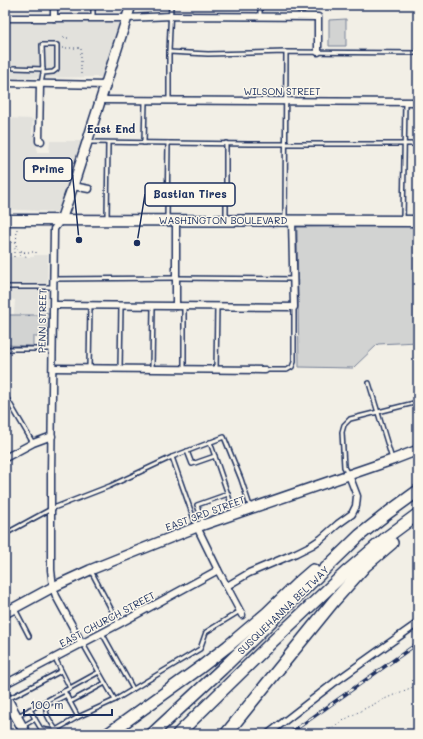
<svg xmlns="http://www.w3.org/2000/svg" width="423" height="739" font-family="Mali,sans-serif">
<rect width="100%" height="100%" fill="#f2efe6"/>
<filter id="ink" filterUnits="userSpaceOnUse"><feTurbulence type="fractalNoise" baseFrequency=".025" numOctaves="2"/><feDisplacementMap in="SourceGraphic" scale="8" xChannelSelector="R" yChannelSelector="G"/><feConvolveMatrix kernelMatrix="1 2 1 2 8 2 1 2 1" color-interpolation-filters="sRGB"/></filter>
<g filter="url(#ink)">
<!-- built -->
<g fill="#e2e1dc">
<polygon points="5,18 120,20 104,75 102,77 15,78 5,77"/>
<polygon points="5,118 33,119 32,134 38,135 37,152 49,152 50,141 82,141 63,203 61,207 56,212 5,209"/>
<polygon points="34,255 48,255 47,284 48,287 49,297 48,337 33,337 33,346 5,345 5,315 14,314 15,300 10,299 9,287 5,287 5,268 6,267 6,257 34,257"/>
</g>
<!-- green -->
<g fill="#d2d3d2" stroke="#768198">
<polygon points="346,19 346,46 329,46 329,20"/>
<polygon points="418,225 418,342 378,344 353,368 299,367 297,227"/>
<polygon points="39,312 49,313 48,337 33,337 33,346 5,345 5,315 38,315"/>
</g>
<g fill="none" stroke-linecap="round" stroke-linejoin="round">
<defs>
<g id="lane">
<polyline points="260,17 260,5"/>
<polyline points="93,18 93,5"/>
<polyline points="169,52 208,54 286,52 418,53"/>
<polyline points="14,68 43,69"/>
<polyline points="41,84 43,73 42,45 57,45 57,69 53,72 43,73"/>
<polyline points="169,101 169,52 171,5"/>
<polyline points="91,142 249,144 418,144"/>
<polyline points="144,143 145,101"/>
<polyline points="226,143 226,219"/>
<polyline points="107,219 108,143"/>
<polyline points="167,219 168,143"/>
<polyline points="285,219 286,52"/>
<polyline points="403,220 405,102"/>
<polyline points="54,279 176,278 293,279"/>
<polyline points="5,287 53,287"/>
<polyline points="184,306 184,369"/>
<polyline points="5,349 53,349"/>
<polyline points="89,369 90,305"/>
<polyline points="120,369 121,306"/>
<polyline points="152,369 153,306"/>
<polyline points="216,370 217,306"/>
<polyline points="265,370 287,370 292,367 294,362 294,307"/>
<polyline points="369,383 392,459"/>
<polyline points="5,395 33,443"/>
<polyline points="210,442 234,512"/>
<polyline points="187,451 192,464 215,456"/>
<polyline points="172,457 196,525"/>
<polyline points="348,474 344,467 342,432 344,425 350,419 418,402"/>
<polyline points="203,523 197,505 228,494"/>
<polyline points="5,534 51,509 110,486 172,457 224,437 241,479 250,506"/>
<polyline points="91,571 119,624"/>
<polyline points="15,609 29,636"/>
<polyline points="102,633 133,689"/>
<polyline points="83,644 115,700"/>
<polyline points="55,658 70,688 99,672"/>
<polyline points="8,699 61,671"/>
<polyline points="70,702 105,683"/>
<polyline points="30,709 35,719"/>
<polyline points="18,716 70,688"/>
<polyline points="78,717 115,700 200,649 206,632 240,611"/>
<polyline points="23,726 35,719 41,729 54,731 78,717 64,691"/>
<path d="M 56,730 C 52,723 43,713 47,705 L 67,695"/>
</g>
<g id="street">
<polyline points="5,18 127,18 171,16 318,17 318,52"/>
<polyline points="54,18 54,5"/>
<polyline points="5,83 105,85"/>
<polyline points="40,84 39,141 41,141"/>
<polyline points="100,100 418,102"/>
<polyline points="73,186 89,189"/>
<polyline points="61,220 54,229 51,474 51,570 53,587 56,596 82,644"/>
<polyline points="54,305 294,307 292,221"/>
<polyline points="176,306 176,220"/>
<polyline points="53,368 265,370"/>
<polyline points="5,458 33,443 52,436"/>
<polyline points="197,527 218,570 242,615"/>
<polyline points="227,586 249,573 296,553 312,545 321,539 338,524 352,514 356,506 357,496 349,475"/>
<polyline points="5,684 119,624 218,570"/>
<polyline points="268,734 335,682 377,652 418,623"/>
</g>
<g id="secondary">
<polyline points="61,220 73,186 131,5"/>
<polyline points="5,613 53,587 90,570 197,527 392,460 418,450"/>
<polyline points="5,696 26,734"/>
</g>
<polyline id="primary" points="5,220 418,221"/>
<g id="highway">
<polyline points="108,734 201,667 228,646 267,613 298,583 313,570"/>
<polyline points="152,734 222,669 360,535 389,512 418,491"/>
<polyline points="178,734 272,642 345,573 387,537 418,514"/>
<polyline points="226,734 333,602 365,566 392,543"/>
</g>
</defs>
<!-- lane casing -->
<use href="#lane" stroke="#1b2f5e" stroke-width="6"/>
<!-- street casing -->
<use href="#street" stroke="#1b2f5e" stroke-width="9"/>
<!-- secondary casing -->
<use href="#secondary" stroke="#1b2f5e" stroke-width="12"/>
<!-- primary casing -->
<use href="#primary" stroke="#1b2f5e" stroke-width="13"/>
<!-- highway casing -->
<use href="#highway" stroke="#1b2f5e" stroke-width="14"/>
<!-- path -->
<g stroke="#1b2f5e" stroke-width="1" stroke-dasharray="1 3" stroke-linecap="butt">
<polyline points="64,37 64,38 69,38"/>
<polyline points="62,48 81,48 81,77"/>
<polyline points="8,61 8,76"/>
<polyline points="17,229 16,248 20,251 20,257"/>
<polyline points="11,242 17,242"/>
<polyline points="21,251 24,251 26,257"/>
<polyline points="24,252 36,252 36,255"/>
<polyline points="14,257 14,250 16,247"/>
<polyline points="5,260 6,260"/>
<polyline points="5,271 6,271"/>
<polyline points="29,315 29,317"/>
<path d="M 323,734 C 352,713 385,698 418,685"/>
</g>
<!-- lane -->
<use href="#lane" stroke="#fbf7ec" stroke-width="3"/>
<!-- street -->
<use href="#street" stroke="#fbf7ec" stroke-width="6"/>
<!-- secondary -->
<use href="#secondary" stroke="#fbf7ec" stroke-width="9"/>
<!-- primary -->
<use href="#primary" stroke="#fbf7ec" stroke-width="10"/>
<!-- highway -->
<use href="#highway" stroke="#fbf7ec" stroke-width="11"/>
<defs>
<polyline id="rail" points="289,734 418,643"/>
</defs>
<!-- rail casing -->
<use href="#rail" stroke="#1b2f5e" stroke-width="3.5"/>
<!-- rail -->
<use href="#rail" stroke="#fbf7ec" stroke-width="2" stroke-dasharray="6" stroke-linecap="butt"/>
</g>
</g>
<g text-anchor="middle" stroke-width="3" stroke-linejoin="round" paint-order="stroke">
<!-- street labels -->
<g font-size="10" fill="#1b2f5e" stroke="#fbf7ec">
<text x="282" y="95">WILSON STREET</text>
<text x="223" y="224">WASHINGTON BOULEVARD</text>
<text transform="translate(42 321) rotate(-89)" y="4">PENN STREET</text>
<text transform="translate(205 513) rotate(-20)" y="4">EAST 3RD STREET</text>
<text transform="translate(283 610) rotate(-44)" y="4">SUSQUEHANNA BELTWAY</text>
<text transform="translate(107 619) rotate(-28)" y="4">EAST CHURCH STREET</text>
</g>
<!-- neighbourhood labels -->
<g font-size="11" font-weight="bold" fill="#1b2f5e" stroke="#fbf7ec">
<text x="111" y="133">East End</text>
</g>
</g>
<!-- callouts -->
<path fill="none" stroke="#1b2f5e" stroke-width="1.5" d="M79 240L72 169M137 243L145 194"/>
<g fill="#1b2f5e" stroke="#fbf7ec" stroke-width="1.5">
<circle cx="79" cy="240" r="4"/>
<circle cx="137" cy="243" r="4"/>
</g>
<g fill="#fbf7ec" stroke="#1b2f5e" stroke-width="1.5">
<rect x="24" y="158" width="48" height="23" rx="4"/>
<rect x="145" y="183" width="90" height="23" rx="4"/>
</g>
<g font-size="11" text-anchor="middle" font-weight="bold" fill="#1b2f5e">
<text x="48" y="173">Prime</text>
<text x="190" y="198">Bastian Tires</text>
</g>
<!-- margin -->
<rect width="423" height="739" fill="none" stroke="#fbf7ec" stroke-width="20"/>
<rect x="10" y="10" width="403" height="719" fill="none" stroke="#1b2f5e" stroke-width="1.5" filter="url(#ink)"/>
<!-- scale -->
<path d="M24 709v6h88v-6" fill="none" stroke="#1b2f5e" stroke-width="2"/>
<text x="30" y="709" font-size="12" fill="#1b2f5e" stroke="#fbf7ec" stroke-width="3" paint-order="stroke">100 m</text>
</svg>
